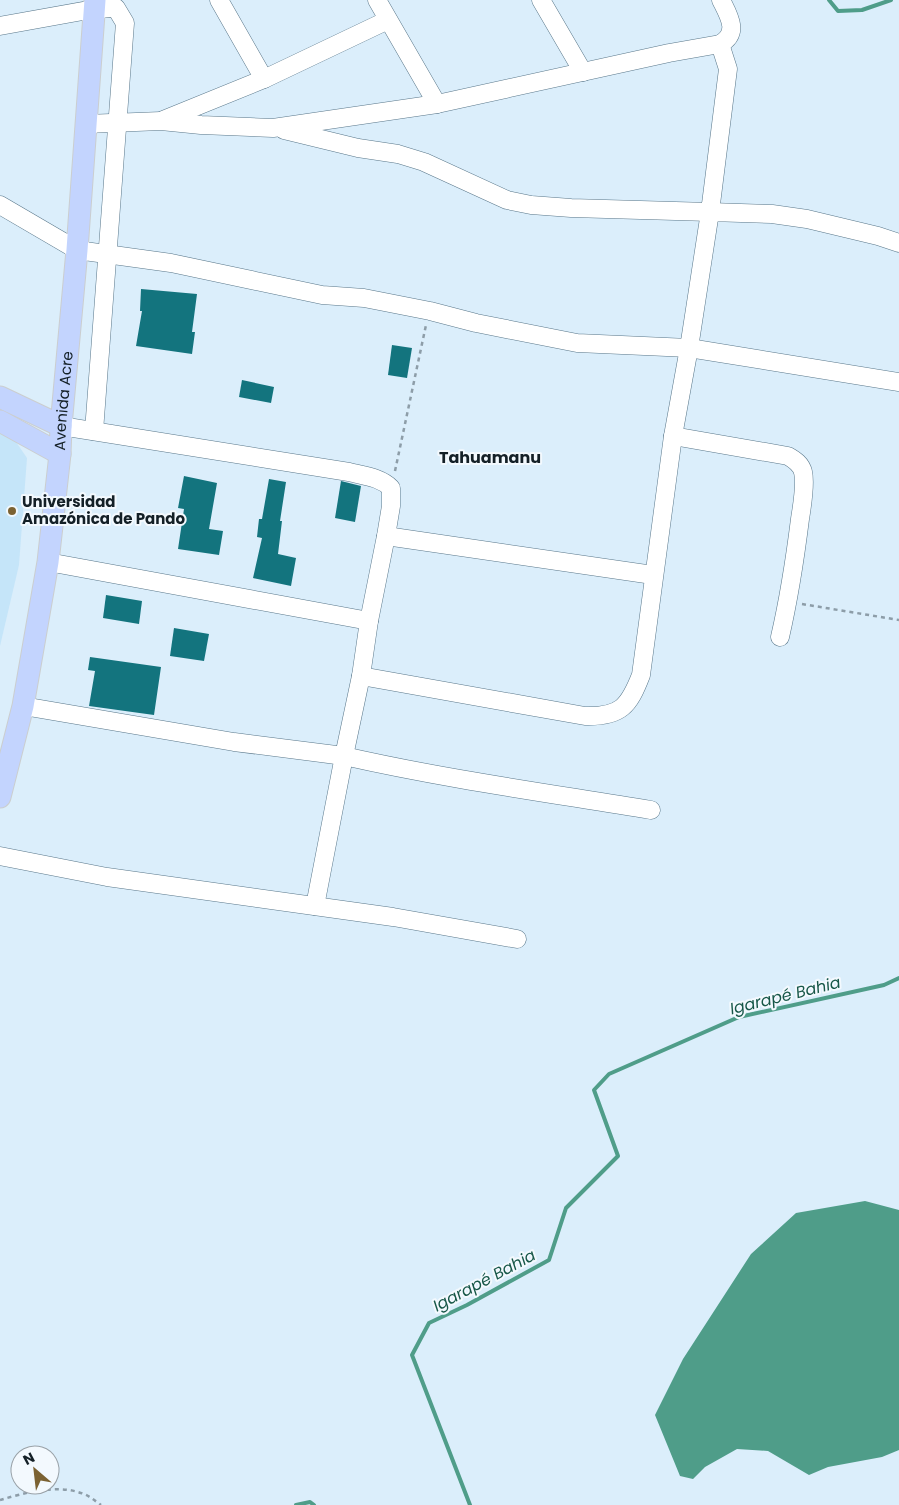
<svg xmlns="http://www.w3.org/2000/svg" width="899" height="1505" font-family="Poppins,sans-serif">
<rect width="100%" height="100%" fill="#dbeefb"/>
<!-- built -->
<polygon fill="#c5e5f9" points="0,431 16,442 27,458 19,565 0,646"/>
<!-- water -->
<polygon fill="#4f9d89" points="865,1201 899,1210 899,1450 882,1457 828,1467 809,1475 768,1451 737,1449 705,1467 693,1479 680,1476 655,1415 683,1359 751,1254 796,1213"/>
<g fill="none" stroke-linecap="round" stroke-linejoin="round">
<!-- stream -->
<g stroke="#4f9d89" stroke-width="4">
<polyline points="829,0 838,11 862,10 891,0"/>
<polyline points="296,1505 310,1502 314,1505"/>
<polyline points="470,1505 412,1355 429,1323 467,1305 549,1260 566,1208 618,1156 594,1090 609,1074 739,1017 884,985 899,978"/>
</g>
</g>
<!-- building -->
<g fill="#13747e">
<polygon points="141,289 197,294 192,332 195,332 192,354 136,346 142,311 140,311"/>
<polygon points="392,345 412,348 407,378 388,375"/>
<polygon points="242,380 274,387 271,403 239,397"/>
<polygon points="184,476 217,483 209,529 223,531 219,555 178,549 184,509 178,508"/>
<polygon points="269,479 286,482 280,521 282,521 278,554 296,558 291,586 253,578 262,538 257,537 259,519 262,519"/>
<polygon points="341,481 361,486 355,522 335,518"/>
<polygon points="106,595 142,601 139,624 103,618"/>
<polygon points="174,628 209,634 204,661 170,656"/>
<polygon points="90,657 161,667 154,715 89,706 95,671 88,670"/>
</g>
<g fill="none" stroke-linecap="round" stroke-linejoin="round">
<defs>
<g id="minor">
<polyline points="219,0 264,79"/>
<polyline points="377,0 437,104"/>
<polyline points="541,0 583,72"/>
<polyline points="0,26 94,9 116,8 125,23 94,431"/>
<polyline points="163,120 264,79 388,20"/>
<path d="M 86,124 L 161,121 L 201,125 L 273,128 L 437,104 L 669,53 L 720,44 C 740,33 729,16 721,0"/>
<polyline points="284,130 358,148 398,154 424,162 507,200 531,205 571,208 710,212 728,69 720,44"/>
<polyline points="0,205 77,250 171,263 322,295 364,298 430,311 476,323 577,343 689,348 899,382"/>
<path d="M 61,426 L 349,472 C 364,476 380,477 391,488 L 391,506 L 386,536 L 369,621"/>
<path d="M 673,436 L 788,456 C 795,460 801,464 803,472 C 806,484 802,506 800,519 C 795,559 789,598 780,637"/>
<polyline points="386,536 653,575"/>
<polyline points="48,562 369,621 361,676"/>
<path d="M 23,706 L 234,742 L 344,756 L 361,676 L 585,716 C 621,717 629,706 641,675 L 673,436 L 689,348 L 710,212 L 772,214 L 807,219 L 878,236 L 899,243"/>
<polyline points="0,856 107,877 393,917 517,939"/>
<path d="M 315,906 L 344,756 C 445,779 548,793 651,810"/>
</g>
<g id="major">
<polyline points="0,397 61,426"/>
<polyline points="0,421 60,454"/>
<path id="s1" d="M 0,797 L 23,706 L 48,562 L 60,454 L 61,426 L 77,250 L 95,0"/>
</g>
</defs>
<!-- minor casing -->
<use href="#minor" stroke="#59778a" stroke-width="19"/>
<!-- major casing -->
<use href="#major" stroke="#cbcecf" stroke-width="23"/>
<!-- path -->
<g stroke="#8d9da8" stroke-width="2.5" stroke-dasharray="4 4" stroke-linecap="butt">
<polyline points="395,471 426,325"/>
<polyline points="802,604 899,620"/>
<path d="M 0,1500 C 24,1493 56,1484 81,1493 C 88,1495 94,1500 101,1505"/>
</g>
<!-- minor -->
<use href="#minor" stroke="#fff" stroke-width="18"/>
<!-- major -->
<use href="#major" stroke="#c3d4fe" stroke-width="21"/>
</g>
<!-- markers -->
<circle fill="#7b6233" stroke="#f3f9fe" stroke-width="2" cx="12" cy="511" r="5"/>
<g text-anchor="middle" stroke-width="4" stroke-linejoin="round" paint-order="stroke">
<!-- street labels -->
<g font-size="15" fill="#142027" stroke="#f3f9fe">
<text dy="5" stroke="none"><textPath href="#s1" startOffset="402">Avenida Acre</textPath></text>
</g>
<!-- poi labels -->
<g font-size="15" font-weight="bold" fill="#142027" stroke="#f3f9fe" text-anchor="start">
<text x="22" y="507">Universidad<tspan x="22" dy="17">Amazónica de Pando</tspan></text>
</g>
<!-- neighbourhood labels -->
<g font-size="16" font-weight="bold" fill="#142027" stroke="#f3f9fe">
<text x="490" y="463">Tahuamanu</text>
</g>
<!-- water labels -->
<g font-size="16" font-style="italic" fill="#175748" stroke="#f3f9fe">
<text transform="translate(785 995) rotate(-14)" y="6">Igarapé Bahia</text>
<text transform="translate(484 1280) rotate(-28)" y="6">Igarapé Bahia</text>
</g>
</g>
<!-- north arrow -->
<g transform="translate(35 1470) rotate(332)"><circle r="24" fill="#f3f9fe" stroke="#9aa2a8"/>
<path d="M0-4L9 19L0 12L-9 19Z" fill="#7b6233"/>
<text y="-8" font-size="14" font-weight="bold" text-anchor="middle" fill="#142027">N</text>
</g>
</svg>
